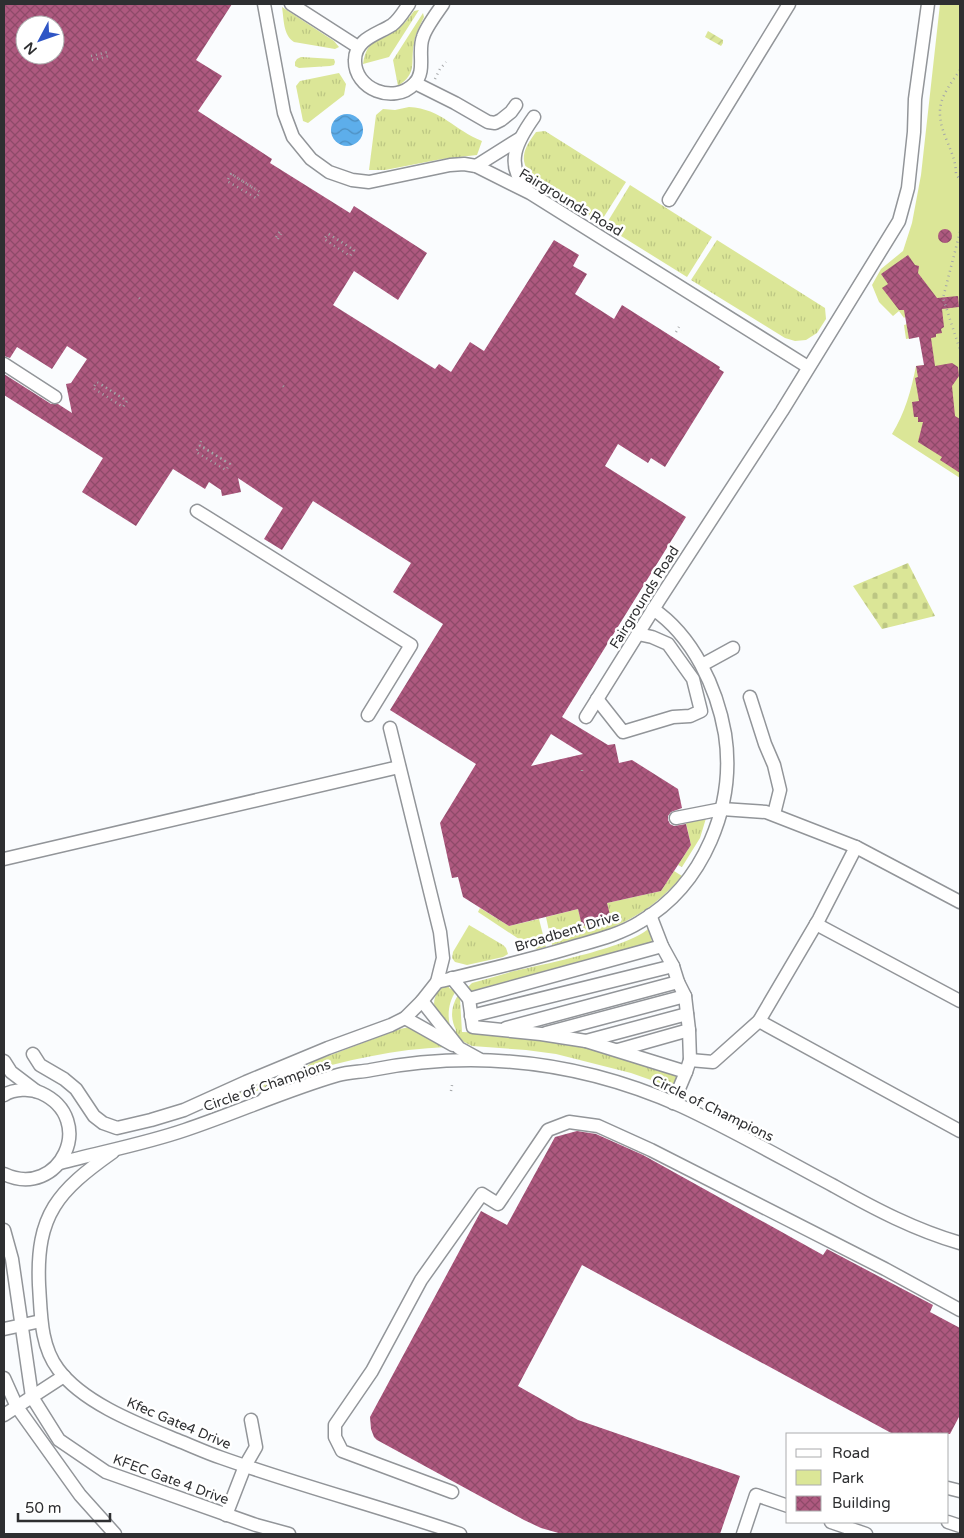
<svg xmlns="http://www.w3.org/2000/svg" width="964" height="1538" font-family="'Varela Round',sans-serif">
<defs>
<pattern id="grass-tufts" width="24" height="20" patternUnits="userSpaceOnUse" patternTransform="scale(1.25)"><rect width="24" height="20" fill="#dbe697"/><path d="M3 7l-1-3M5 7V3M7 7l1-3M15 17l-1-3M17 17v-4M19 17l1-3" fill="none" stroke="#bcc683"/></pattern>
<pattern id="cemetery-stones" width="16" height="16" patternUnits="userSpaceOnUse" patternTransform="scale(1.25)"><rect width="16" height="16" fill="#dbe697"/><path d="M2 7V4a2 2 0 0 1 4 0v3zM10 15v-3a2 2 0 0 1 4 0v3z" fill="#bcc683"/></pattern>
<pattern id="garden-furrows" width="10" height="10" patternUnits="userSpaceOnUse" patternTransform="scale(1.25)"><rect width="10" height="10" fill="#dbe697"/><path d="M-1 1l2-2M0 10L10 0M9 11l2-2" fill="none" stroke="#bcc683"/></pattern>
<pattern id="water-waves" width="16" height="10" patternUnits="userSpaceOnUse" patternTransform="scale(1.25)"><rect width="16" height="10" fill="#5daeeb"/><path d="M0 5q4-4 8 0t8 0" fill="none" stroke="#4d8ebf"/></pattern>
<pattern id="building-cross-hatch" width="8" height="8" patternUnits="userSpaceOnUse" patternTransform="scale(1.25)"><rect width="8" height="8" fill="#ae597f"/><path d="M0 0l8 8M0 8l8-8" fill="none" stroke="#8e4a69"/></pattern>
</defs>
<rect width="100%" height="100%" fill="#fafcfe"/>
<!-- grass -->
<g fill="url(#grass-tufts)">
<path d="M 282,7 L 334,41 L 339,47 L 335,49 L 294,42 C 283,35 284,19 282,7 Z"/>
<path d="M 419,10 L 389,57 L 363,64 C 367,38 377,44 395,31 C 403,26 408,19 414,11 Z"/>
<path d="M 423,13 L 424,17 C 420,26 415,34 414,43 C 410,63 418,73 398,86 L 393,60 Z"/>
<polygon points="301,57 334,59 335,62 334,65 330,66 299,68 295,66 295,62 297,59"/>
<polygon points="339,73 346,84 344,95 308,123 303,121 296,86 300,81"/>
<path d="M 409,107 C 442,109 454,130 482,141 L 477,155 L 442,159 L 385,170 L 369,170 L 376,115 L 383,109 L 395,110 Z"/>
<path d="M 545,131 L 626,182 L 600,223 L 535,181 C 518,161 522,151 536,132 Z"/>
<polygon points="630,185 712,237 687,277 605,226"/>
<polygon points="717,240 825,308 826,319 817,333 806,340 795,341 785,338 691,280"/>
<polygon points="707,815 700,838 682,867 678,865 691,845 685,819"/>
<path d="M 674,871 L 682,876 C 646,919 606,933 552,945 L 546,917 L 578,909 L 582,925 L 610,919 L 607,903 L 661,891 Z"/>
<polygon points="480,908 509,926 539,919 546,947 537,949 531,947 478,912"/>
<polygon points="469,925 503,945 506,948 508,954 503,957 467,965 455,962 452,958 453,952"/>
<path d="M 650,927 L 652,943 L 469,992 L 468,987 L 472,983 C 486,979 500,975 514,971 C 541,965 635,946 650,927 Z"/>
<path d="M 449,985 L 449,988 L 456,991 C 449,1001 447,1014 450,1026 C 445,1021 439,1016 436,1011 C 430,1000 439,986 449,985 Z"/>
<path d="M 458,995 L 460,999 L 462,1032 L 494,1033 L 530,1038 L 602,1050 L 676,1075 C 676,1080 675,1087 668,1086 L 631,1073 L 556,1054 L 526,1050 L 472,1046 L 464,1042 L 455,1034 L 456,1030 C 450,1018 451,1006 458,995 Z"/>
<path d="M 409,1027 L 447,1047 C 395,1049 346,1060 297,1075 L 312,1062 L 400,1029 Z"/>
<polygon points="281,1075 270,1086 236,1099 233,1099 232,1094"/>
</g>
<!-- cemetery -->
<polygon fill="url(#cemetery-stones)" points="908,563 935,616 882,629 853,586"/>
<!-- park -->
<path fill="#dbe697" d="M 940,4 L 960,4 L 960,478 L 892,434 C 905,413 911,391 916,366 L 925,365 L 921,336 L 906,339 L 904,325 L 911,323 L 906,316 L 904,318 L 899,311 L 893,316 L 879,302 L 872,285 L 881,269 L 903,251 L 912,223 L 921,175 Z"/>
<!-- garden -->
<polygon fill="url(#garden-furrows)" points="708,31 723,40 723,43 721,46 705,37"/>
<!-- water -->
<circle fill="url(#water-waves)" cx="347" cy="130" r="16"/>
<!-- building -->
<g fill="url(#building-cross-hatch)" fill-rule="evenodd">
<path d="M 4,4 L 232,4 L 196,60 L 222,76 L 198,111 L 272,159 L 270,163 L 350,213 L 354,206 L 427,253 L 398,300 L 354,271 L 333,305 L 435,369 L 439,364 L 451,372 L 470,342 L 484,351 L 554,240 L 579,255 L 573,266 L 587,274 L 575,294 L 614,319 L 622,305 L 720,367 L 719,369 L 724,372 L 665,467 L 651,458 L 648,463 L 618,444 L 605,466 L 686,517 L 562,717 L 608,745 L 615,744 L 619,763 L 632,760 L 678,789 L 682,808 L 671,812 L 668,816 L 668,820 L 670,824 L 674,826 L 686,824 L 691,845 L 661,891 L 607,903 L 611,919 L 582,926 L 578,909 L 509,926 L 463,897 L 458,877 L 452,878 L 440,823 L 476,764 L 390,710 L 443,624 L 393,592 L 411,563 L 313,501 L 282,550 L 264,539 L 283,508 L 238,478 L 241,492 L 222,496 L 221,490 L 209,482 L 205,489 L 173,469 L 136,526 L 82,492 L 103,458 L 4,395 L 4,374 L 51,404 L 58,404 L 72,413 L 66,384 L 71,383 L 87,359 L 67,346 L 52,369 L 17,347 L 10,358 L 4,356 ZM 25,25 L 55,25 L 55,55 L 25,55 ZM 551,734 L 583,754 L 531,766 Z"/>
<circle cx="945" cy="236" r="7"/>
<polygon points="908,255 915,265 919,266 918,273 937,298 958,296 959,307 942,309 944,327 941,329 942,333 936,334 936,337 931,338 935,366 952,363 958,367 959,376 952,386 955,416 960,419 960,473 940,460 942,457 918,442 923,422 918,422 918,417 914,417 912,402 919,401 915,378 918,377 916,366 924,365 919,337 909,339 904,310 899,310 882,288 888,284 881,274"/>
<polygon points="577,1131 596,1134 643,1155 823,1255 827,1249 933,1305 930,1312 960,1328 960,1415 950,1434 893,1434 582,1265 518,1386 578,1420 740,1476 720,1534 562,1534 541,1528 524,1520 377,1440 374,1437 371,1429 370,1417 481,1211 507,1225 555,1137"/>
</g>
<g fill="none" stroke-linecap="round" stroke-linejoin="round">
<defs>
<g id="minor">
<polyline points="264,4 284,113 293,137 311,159 329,172 352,180 369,182 450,165 464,164 476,166 530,193 808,367"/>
<polyline points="291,4 358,47"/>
<path d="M 409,4 C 404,11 399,20 392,25 C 378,34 355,39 355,60 C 354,89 394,105 414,84 C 427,71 417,52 423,37 C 426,27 437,13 443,4"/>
<polyline points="415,83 455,103 488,122 495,123 501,120 511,112 516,105"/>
<polyline points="476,166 519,139"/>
<path d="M 527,189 C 504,164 517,141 534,117"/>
<polyline points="669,200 789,4"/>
<polyline points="4,364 55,397"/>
<polyline points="197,511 411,645 368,715"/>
<polyline points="702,665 733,648"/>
<polyline points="750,697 765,744 774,765 780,790 774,814"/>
<polyline points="597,699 623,732 673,717 690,716 701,711 693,679 668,644 652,637 638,634"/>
<polyline points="586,717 659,600 782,411 899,221 908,188 914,132 915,99 928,4"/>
<polyline points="676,818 722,809 766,812 856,847 819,919 759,1021 713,1062 690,1060"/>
<polyline points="856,847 960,902"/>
<polyline points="4,859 399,767"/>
<polyline points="816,924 960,1001"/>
<polyline points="452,978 469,999 473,1027 541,1034 586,1041 686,1072"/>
<path d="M 437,982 C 483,971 530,960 576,946 C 597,940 621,934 640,922 C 704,885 736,805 725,734 C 717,688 693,636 653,609"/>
<polyline points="469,999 662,946"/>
<polyline points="422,1001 459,1048 479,1059"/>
<polyline points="471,1016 673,966"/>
<polyline points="405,1018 453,1045"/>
<polyline points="759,1021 960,1131"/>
<polyline points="506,1028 678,982"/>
<polyline points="546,1033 685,996"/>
<polyline points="586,1041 687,1014"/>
<polyline points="618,1050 689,1030 685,996 678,982 673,966 662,946 650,915"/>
<polyline points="33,1054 40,1065 64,1079 76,1089 94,1116 103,1123 117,1128 151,1120 184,1110 246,1082 328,1048 391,1025 405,1018 422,1001 437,982 443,958 440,932 390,728"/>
<polyline points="4,1061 11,1072 36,1091"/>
<path d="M 4,1095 C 14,1089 30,1088 41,1093 C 98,1119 60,1200 4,1174"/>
<polyline points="264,1099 298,1063"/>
<polyline points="673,1103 686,1072 690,1060 689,1030"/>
<path d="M 113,1152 C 58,1191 36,1214 39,1285 C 41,1313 40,1345 58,1369 C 83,1403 138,1424 177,1440 C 192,1446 207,1453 222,1458 C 301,1486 381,1507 460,1534"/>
<path d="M 60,1163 C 101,1152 144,1144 185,1130 C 236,1113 286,1090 338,1075 C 349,1072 361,1072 371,1070 C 478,1049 582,1062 681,1106 C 733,1130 783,1159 834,1186 C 875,1209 915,1230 960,1243"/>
<polyline points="4,1230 12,1259 32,1397 59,1440 106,1472 256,1525 289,1534"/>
<polyline points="4,1329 41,1321"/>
<polyline points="4,1378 17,1407 80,1495 115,1534"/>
<polyline points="4,1415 64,1376"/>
<polyline points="948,1488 960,1491"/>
<polyline points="452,1492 342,1451 335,1437 335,1425 372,1371 421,1280 482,1194 498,1204 548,1130 569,1122 598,1126 651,1150 885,1269 960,1310"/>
<polyline points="226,1515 245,1466 256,1447 251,1420"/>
<polyline points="831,1522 866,1534"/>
<polyline points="948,1522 960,1526"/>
<polyline points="743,1534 756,1495 788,1506"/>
</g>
</defs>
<!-- minor casing -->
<use href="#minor" stroke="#929599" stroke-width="15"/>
<!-- path -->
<g stroke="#a4a6a8" stroke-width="2.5" stroke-dasharray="1 4" stroke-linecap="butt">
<polyline points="91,56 108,52"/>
<polyline points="92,60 109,56"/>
<path d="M 960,70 C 941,97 933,108 947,141 C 952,154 956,161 956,175 L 960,179"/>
<polyline points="435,79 440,69 446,62"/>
<polyline points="233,175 257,190 260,192 256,198 227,181 231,174 256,190"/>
<polyline points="960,232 943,298 960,350"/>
<polyline points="329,234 351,248 354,250 350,256 324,239 328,234 330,235 357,252"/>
<polyline points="276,237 280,231"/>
<polyline points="278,239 282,232"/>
<polyline points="139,298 141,300"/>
<polyline points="676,332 679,327"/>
<polyline points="102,385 127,401 123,407 93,388 97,382 124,399"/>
<polyline points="283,386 285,388"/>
<polyline points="201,441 199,445 202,447 230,464 226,470 196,452 200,445 225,461"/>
<polyline points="582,770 582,772"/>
<polyline points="451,1091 452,1085"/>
</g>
<!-- minor -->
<use href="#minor" stroke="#fff" stroke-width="12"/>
</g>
<g text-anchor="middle" stroke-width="5" stroke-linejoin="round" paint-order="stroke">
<!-- street labels -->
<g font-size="14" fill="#2e2f31" stroke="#fff">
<text transform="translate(571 202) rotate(31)" y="5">Fairgrounds Road</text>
<text transform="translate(644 597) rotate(-58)" y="5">Fairgrounds Road</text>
<text transform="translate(567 931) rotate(-17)" y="5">Broadbent Drive</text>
<text transform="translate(267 1085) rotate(-19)" y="5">Circle of Champions</text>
<text transform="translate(713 1108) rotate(26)" y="5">Circle of Champions</text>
<text transform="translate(179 1423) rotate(23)" y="5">Kfec Gate4 Drive</text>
<text transform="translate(171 1479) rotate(20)" y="5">KFEC Gate 4 Drive</text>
</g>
</g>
<!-- border -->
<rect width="964" height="1538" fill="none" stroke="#2e2f31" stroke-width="10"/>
<!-- legend -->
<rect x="786" y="1433" width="162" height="90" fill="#ffffff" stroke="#abacad"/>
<rect x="796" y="1449" width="25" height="8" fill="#ffffff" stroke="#abacad"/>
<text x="832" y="1458" font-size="15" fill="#2e2f31">Road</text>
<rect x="796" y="1470" width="25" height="15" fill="#dbe697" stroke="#abacad"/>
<text x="832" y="1483" font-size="15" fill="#2e2f31">Park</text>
<rect x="796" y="1496" width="25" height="15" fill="url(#building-cross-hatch)" stroke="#abacad"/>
<text x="832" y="1508" font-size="15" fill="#2e2f31">Building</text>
<!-- north arrow -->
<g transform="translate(40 40) rotate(229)"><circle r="24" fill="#ffffff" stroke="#abacad"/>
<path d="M0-4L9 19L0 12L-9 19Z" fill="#2f55c5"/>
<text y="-8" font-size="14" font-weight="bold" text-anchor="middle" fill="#2e2f31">N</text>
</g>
<!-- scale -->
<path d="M18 1513v8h92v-8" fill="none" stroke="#2e2f31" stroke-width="2.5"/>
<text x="25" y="1513" font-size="15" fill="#2e2f31" stroke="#ffffff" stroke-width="4" paint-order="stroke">50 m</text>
</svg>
